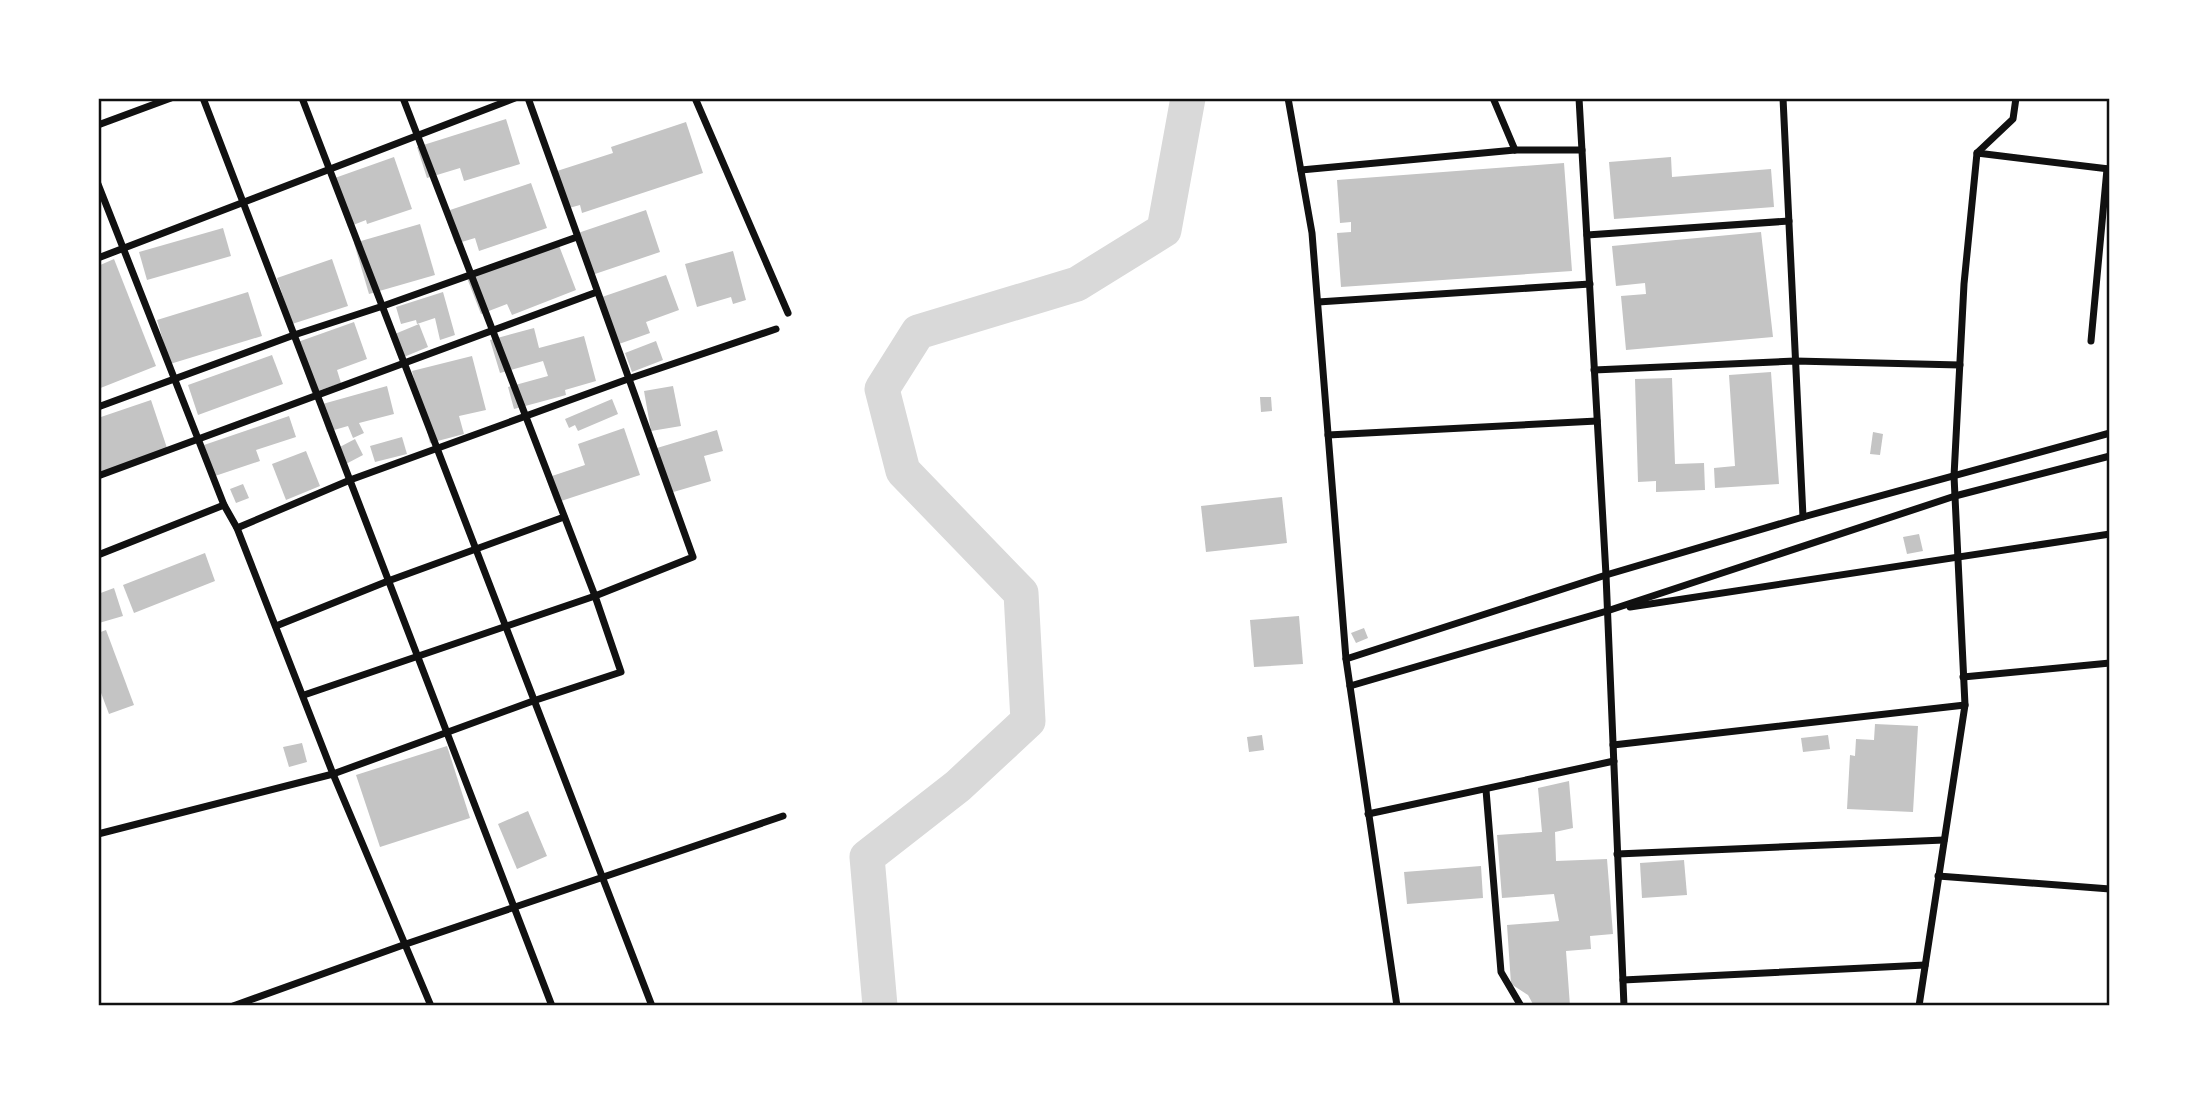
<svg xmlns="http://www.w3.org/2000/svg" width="2208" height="1104" font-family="'PT Sans',sans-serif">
<rect width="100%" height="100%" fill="#fff"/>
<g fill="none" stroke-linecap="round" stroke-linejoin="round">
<!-- river -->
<polyline stroke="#d9d9d9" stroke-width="35" points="880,1006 867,857 958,786 1028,721 1021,593 903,471 882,389 918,332 1077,284 1164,230 1188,98"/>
</g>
<!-- building -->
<g fill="#c4c4c4">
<polygon points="506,119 520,164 464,181 460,168 427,178 417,147"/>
<polygon points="686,122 703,173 582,213 580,205 569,208 557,171 613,153 611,147"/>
<polygon points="394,157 412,209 367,224 366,220 348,227 332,179"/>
<polygon points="1671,157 1672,177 1771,169 1774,207 1614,219 1609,162"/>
<polygon points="1564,163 1572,271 1341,287 1337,233 1351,232 1351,222 1340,223 1337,180"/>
<polygon points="531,183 547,228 479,251 475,238 455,244 444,212"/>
<polygon points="646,210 660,252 592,275 578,233"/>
<polygon points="420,224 435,275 369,294 354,243"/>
<polygon points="223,228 231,256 147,280 139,252"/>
<polygon points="1761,232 1773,337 1626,350 1621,296 1646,294 1645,283 1616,286 1612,246"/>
<polygon points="558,243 576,290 512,315 507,304 481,314 467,278"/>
<polygon points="733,251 746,300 733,304 731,297 697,307 685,264"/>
<polygon points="114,259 156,366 98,389 98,266"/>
<polygon points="332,259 348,306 292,324 277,278"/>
<polygon points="666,275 679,310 646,322 650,333 619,344 602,297"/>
<polygon points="248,292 262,336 170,364 157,320"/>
<polygon points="443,292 455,335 440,340 435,318 417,324 416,320 401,324 396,307"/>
<polygon points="354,322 367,359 337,370 341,383 312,393 295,343"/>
<polygon points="419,324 428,347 399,359 390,336"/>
<polygon points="534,328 539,348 584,336 596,381 565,390 566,395 514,409 508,387 548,376 543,361 500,373 490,340"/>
<polygon points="656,341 663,360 632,372 625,353"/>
<polygon points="272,355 283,384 198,415 188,385"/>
<polygon points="472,356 486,410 459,416 464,434 430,443 412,371"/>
<polygon points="1771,372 1779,484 1715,488 1714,468 1735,466 1729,375"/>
<polygon points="1672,378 1675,464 1704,463 1705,490 1656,492 1656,481 1638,482 1635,379"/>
<polygon points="387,386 394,414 359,423 364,433 353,438 348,426 327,432 319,405"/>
<polygon points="673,386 681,426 651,431 644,391"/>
<polygon points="1260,397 1271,397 1272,411 1261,412"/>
<polygon points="612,399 618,414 578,431 575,425 569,428 565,419"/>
<polygon points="151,400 168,451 98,474 98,418"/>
<polygon points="289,416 296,437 256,450 260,461 215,476 204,445"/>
<polygon points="624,428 640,475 555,503 546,478 585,465 578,444"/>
<polygon points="717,430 723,451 704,456 711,481 670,493 657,448"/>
<polygon points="1873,432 1883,434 1880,455 1870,454"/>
<polygon points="402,437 407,454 375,462 370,446"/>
<polygon points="355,439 363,455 344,465 336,449"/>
<polygon points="306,451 320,486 286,500 272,464"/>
<polygon points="243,484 249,498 236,503 230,489"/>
<polygon points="1282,497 1287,543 1206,552 1201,506"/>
<polygon points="1919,534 1923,551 1907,554 1903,537"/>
<polygon points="205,553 215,581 134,613 123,585"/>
<polygon points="114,588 123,616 99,623 98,594"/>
<polygon points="1299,616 1303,664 1254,667 1250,620"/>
<polygon points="1364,628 1368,638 1356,643 1351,633"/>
<polygon points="106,630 134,705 109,714 98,685 98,633"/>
<polygon points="1875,724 1918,726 1913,812 1847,809 1850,755 1855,756 1856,739 1874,740"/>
<polygon points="1262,735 1264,750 1249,752 1247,737"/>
<polygon points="1828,735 1830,749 1803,752 1801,738"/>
<polygon points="302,743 307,762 289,767 283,747"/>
<polygon points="447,746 470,818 380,847 356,775"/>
<polygon points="1569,781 1573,828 1555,832 1556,861 1607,859 1613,934 1590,936 1591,949 1566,951 1570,1006 1534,1006 1528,995 1511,984 1507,925 1559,921 1554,894 1502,898 1497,835 1542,832 1538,788"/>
<polygon points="528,811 547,856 517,869 498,824"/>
<polygon points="1684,860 1687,895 1642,898 1640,863"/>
<polygon points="1481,866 1483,898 1407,904 1404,872"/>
</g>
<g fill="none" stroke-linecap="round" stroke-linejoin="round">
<!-- minor -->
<g stroke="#111" stroke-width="7">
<polyline points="203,98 552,1006"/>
<polyline points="302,98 652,1006"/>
<polyline points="695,98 788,313"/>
<polyline points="1288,98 1312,233 1346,659 1397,1006"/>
<polyline points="1493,98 1515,150"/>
<polyline points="1579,98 1606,575 1624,1006"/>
<polyline points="1783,98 1803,517"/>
<polyline points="98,125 171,98"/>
<polyline points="1977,153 2109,169"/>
<polyline points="1301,170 1515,150 1582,150"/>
<polyline points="98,184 224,505 237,528 333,774 431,1006"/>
<polyline points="1587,235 1789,221"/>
<polyline points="98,258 515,98"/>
<polyline points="1318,302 1590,284"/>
<polyline points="2091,341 2107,169"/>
<polyline points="1594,370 1795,361 1960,365"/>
<polyline points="98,407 294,335 383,306 577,237"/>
<polyline points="1328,435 1597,421"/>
<polyline points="98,476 597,292"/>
<polyline points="237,528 350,480 628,379 776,329"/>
<polyline points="98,555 224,505"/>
<polyline points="1630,607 2110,534"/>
<polyline points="276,626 388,581 564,517"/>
<polyline points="1346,659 1606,575 1803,517 2110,433"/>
<polyline points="1963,677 2110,663"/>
<polyline points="1350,686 1607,611 1955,496 2110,456"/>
<polyline points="304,695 595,596 693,557 528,98"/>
<polyline points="1613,745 1965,705"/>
<polyline points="1486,790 1501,972 1521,1006"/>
<polyline points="1368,814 1614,761"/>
<polyline points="98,834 333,774 533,701 621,672 595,596 403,98"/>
<polyline points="1617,854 1944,840"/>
<polyline points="1938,876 2110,889"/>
<polyline points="1623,980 1925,965"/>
<polyline points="233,1006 406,944 783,816"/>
<polyline points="1919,1006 1965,705 1954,476 1964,284 1977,153 2013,119 2016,98"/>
</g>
</g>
<!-- border -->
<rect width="2208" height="1104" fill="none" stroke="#ffffff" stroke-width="200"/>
<rect x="100" y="100" width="2008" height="904" fill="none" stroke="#111" stroke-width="2.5"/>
</svg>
